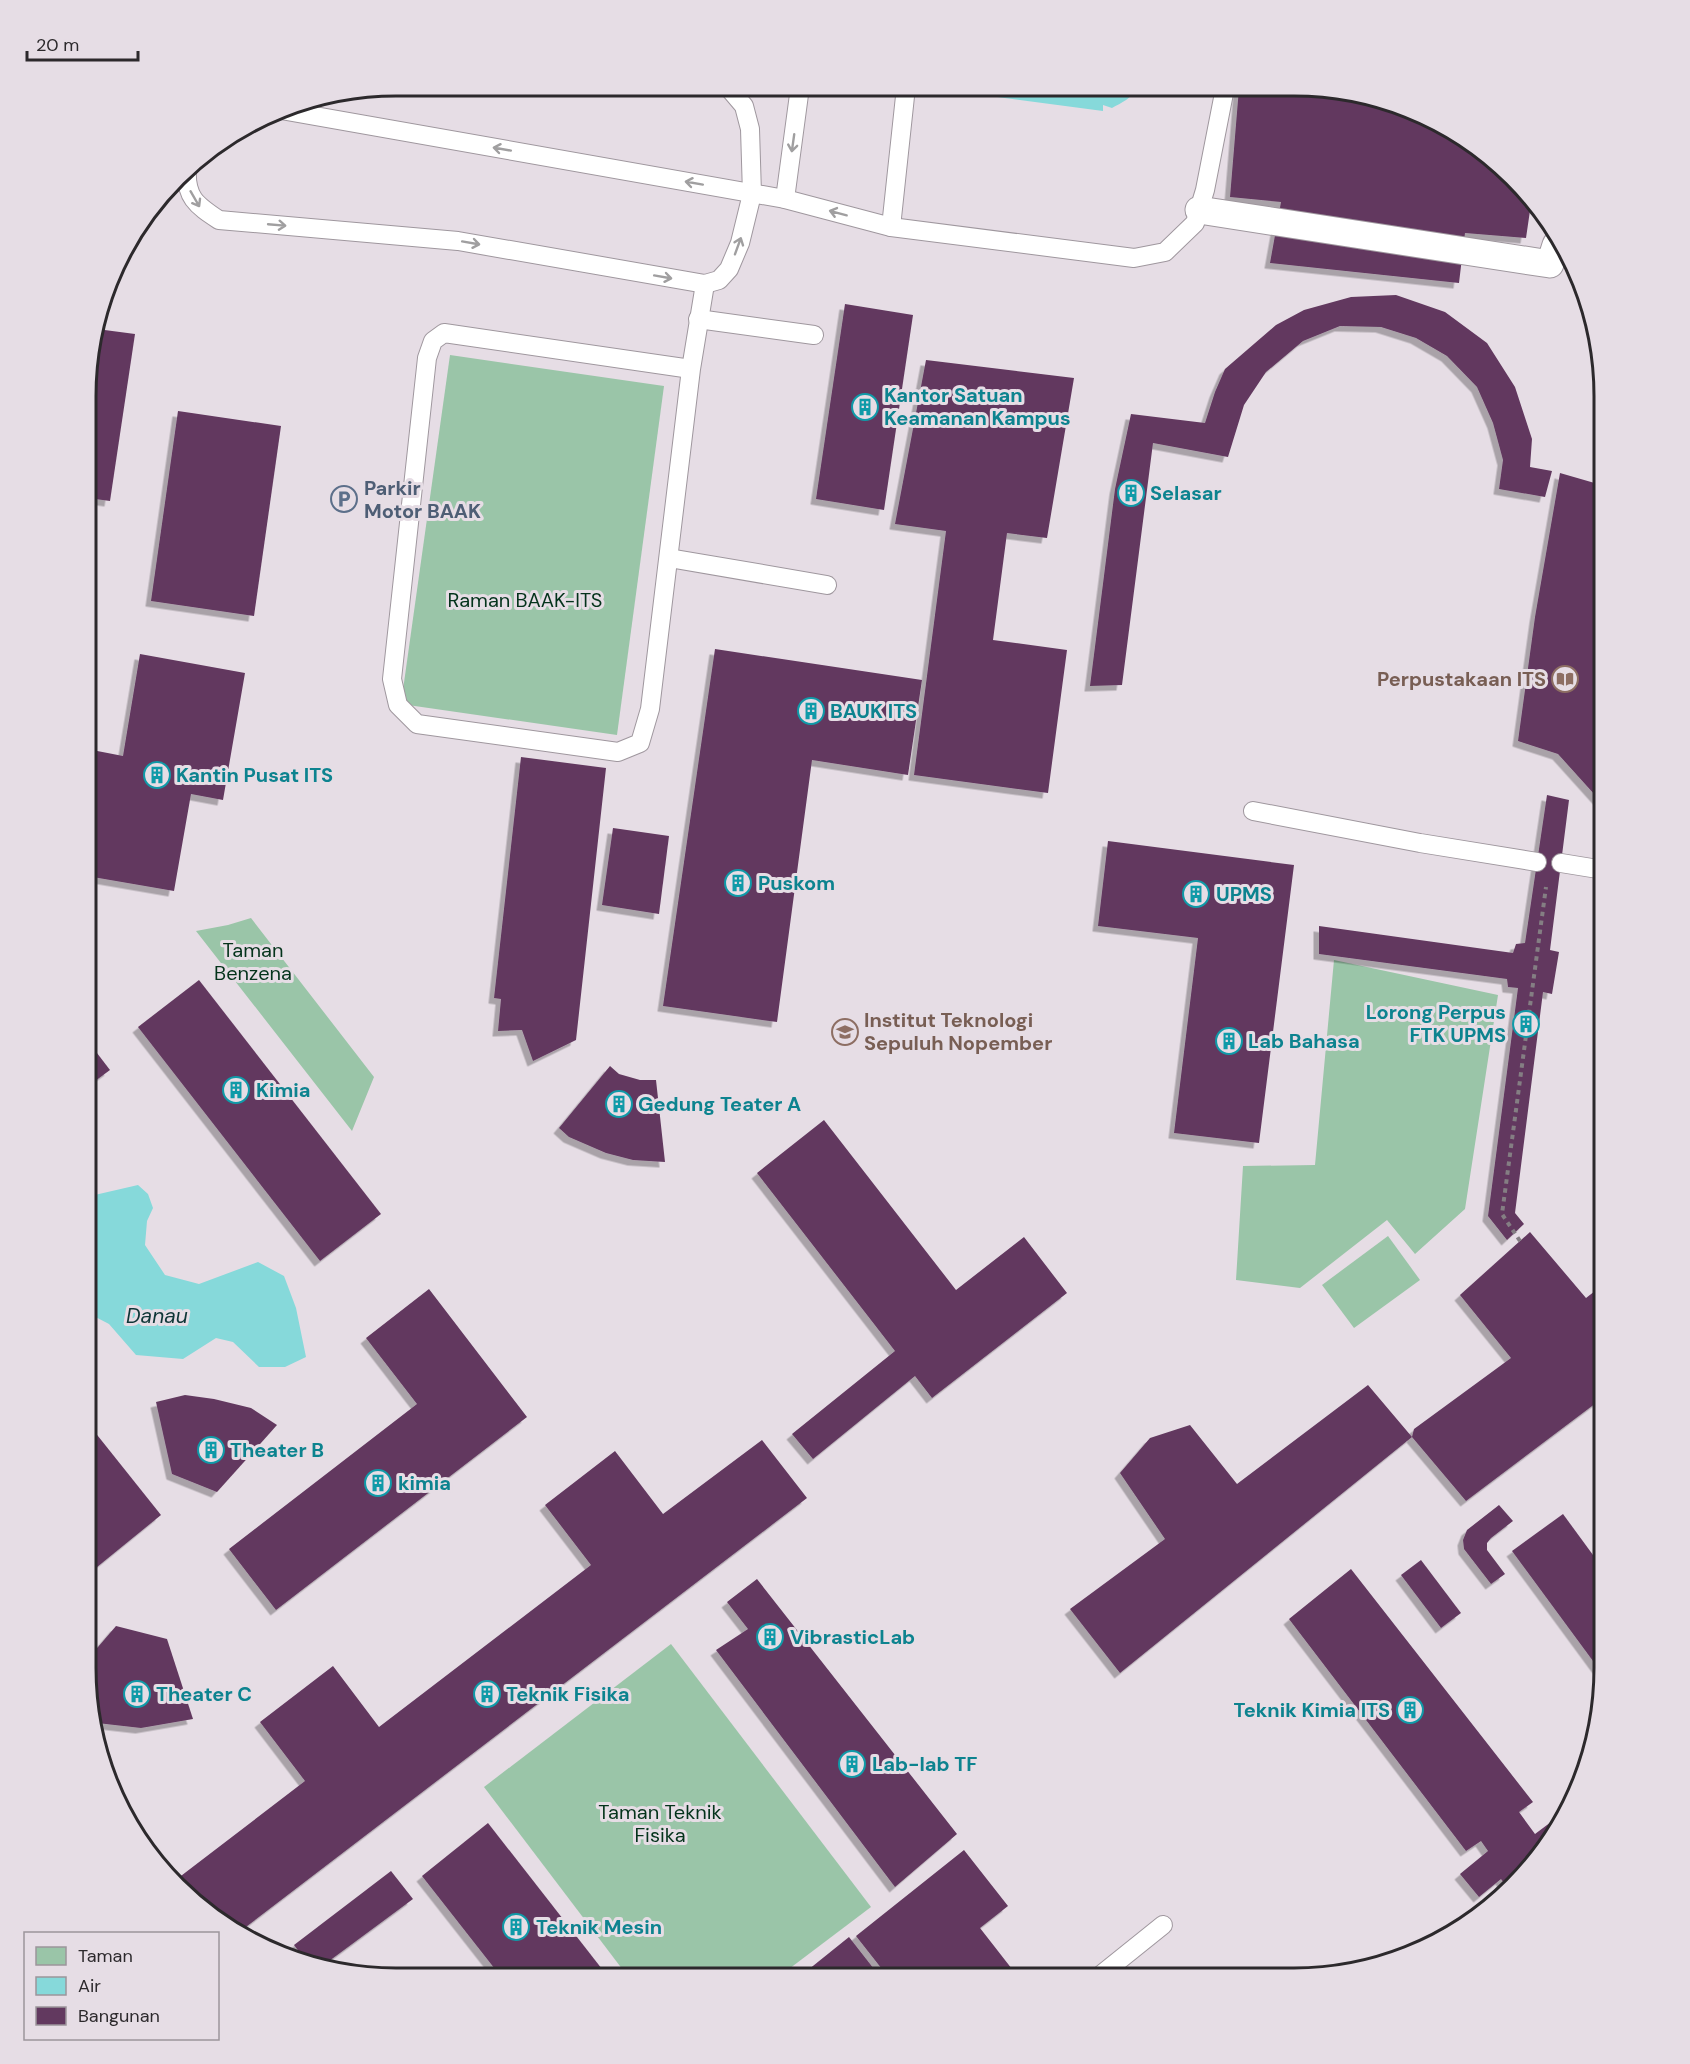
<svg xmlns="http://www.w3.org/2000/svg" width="1690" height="2064" font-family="'DM Sans',sans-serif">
<defs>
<filter id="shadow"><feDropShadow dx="-5.5" dy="5.5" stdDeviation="0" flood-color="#0004"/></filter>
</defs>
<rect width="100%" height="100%" fill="#e6dde5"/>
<!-- green -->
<g fill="#9ac5a8">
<polygon points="450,355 664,386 617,735 401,704"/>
<polygon points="251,918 374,1077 352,1131 196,931 228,925"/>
<polygon points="1334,960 1498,995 1465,1209 1415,1254 1387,1220 1300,1288 1236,1280 1243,1166 1315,1165"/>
<polygon points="1388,1236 1420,1280 1354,1328 1322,1285"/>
<polygon points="671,1644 871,1907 777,1978 629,1978 484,1787"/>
</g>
<!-- water -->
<g fill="#86d9da">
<path d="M 967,87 L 1135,88 C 1133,98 1121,103 1112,108 L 1103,105 L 1103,111 L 967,93 Z"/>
<polygon points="138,1185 148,1194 153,1208 147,1221 145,1245 165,1275 199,1284 258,1262 284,1276 296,1308 306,1357 285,1367 259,1367 233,1342 216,1338 183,1359 136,1355 109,1324 86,1312 86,1197"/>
</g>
<!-- building -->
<g fill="#62395f" filter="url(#shadow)">
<polygon points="1239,88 1335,88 1413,109 1467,138 1527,191 1532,197 1526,238 1465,233 1459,283 1270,263 1281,202 1230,197"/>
<polygon points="1396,295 1445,312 1487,343 1515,387 1532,439 1530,467 1552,471 1545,497 1499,489 1503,460 1493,423 1477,387 1447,356 1416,338 1381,327 1340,326 1303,341 1266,372 1244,405 1228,457 1153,443 1122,685 1090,686 1115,489 1131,414 1205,423 1215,392 1225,369 1276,325 1304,310 1351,297"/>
<polygon points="845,304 913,315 884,510 816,499"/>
<polygon points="97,329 135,334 110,501 88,498 88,355"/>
<polygon points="926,360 1074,378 1047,538 1007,533 993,640 1067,650 1048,793 914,775 946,531 895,524"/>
<polygon points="178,411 281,426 254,616 151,601"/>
<polygon points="1560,473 1598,484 1604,480 1604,805 1558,754 1518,741 1535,617"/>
<polygon points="715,649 922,680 908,775 812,760 777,1022 663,1006"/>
<polygon points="140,654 245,673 223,800 191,794 174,891 87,876 87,749 123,756"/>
<polygon points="521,757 606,768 576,1040 533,1061 522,1030 498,1031 501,999 494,998"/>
<polygon points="1547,795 1569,800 1550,950 1559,952 1552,994 1543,992 1515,1213 1524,1224 1507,1240 1488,1216 1518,988 1508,987 1507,979 1319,954 1319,926 1513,953 1516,944 1525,943"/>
<polygon points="613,828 669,836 659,914 602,905"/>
<polygon points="1108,841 1294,865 1259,1143 1174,1133 1198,938 1098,926"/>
<polygon points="199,980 381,1214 320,1261 138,1027"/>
<polygon points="87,1040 110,1070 87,1087"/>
<polygon points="610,1066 619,1074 640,1080 656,1080 665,1162 633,1160 606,1153 569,1137 559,1128"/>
<polygon points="824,1120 956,1290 1024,1237 1067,1293 932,1398 915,1376 813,1459 792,1434 895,1351 757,1173"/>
<polygon points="1530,1232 1586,1298 1604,1284 1604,1397 1466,1501 1412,1437 1414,1429 1511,1358 1460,1295"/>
<polygon points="429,1289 527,1417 276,1610 229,1549 417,1404 366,1338"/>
<polygon points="1368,1385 1412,1437 1120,1673 1070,1609 1165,1539 1120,1473 1150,1438 1190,1425 1237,1484"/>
<polygon points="185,1395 214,1399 251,1408 277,1425 217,1492 172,1474 156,1402"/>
<polygon points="86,1421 161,1515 86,1576"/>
<polygon points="762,1440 807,1498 238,1933 224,1926 173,1882 305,1781 260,1722 333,1666 379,1727 591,1565 545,1505 615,1451 663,1514"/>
<polygon points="1499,1505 1513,1521 1491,1538 1487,1543 1487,1550 1505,1574 1491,1584 1464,1549 1463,1540 1467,1530"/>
<polygon points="1563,1514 1604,1570 1604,1676 1512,1551"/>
<polygon points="1421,1560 1461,1613 1441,1628 1401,1575"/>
<polygon points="1351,1569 1533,1802 1519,1812 1535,1834 1567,1810 1552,1840 1509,1890 1501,1879 1479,1897 1460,1874 1488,1851 1481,1841 1466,1851 1289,1619"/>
<polygon points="757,1579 957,1834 895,1887 716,1650 748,1629 727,1602"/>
<polygon points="116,1626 167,1639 193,1719 141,1728 97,1723 92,1720 86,1661"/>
<polygon points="488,1823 609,1978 502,1978 422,1876"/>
<polygon points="964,1850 1008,1906 980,1928 1019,1978 889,1978 856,1936"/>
<polygon points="391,1871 413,1899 321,1967 309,1965 294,1945"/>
<polygon points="849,1937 881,1978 798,1978"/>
</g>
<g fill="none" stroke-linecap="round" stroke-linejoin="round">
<defs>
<g id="service">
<polyline points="906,87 891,227 1134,258 1165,252 1195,223 1205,190 1225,88"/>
<polyline points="281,110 785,199 891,227"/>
<path d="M 187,168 C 185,197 196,205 219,220 L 458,241 L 705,284 L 719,280 L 729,269 L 740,243 L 752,194 L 750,129 L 744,106 L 727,86"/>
<polyline points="785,199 800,87"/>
<polyline points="698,319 814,335"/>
<polyline points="691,369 444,333 433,341 427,358 392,679 398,705 417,724 618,752 640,743 650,709 691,369 705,284"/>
<polyline points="669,558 827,585"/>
<polyline points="1253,811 1420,843 1537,862"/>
<polyline points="1561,863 1604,870"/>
<polyline points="1097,1978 1163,1925"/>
</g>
<polyline id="pedestrian" points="1199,210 1550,264 1556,245 1565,246"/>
</defs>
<!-- service casing -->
<use href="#service" stroke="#9f979e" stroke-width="20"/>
<!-- pedestrian casing -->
<use href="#pedestrian" stroke="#9f979e" stroke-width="29"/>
<!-- path -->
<polyline stroke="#847e83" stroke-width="4" stroke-dasharray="4.5 4.5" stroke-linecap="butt" points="1520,1241 1502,1214 1546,887"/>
<!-- service -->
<use href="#service" stroke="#fff" stroke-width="18"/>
<!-- pedestrian -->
<use href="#pedestrian" stroke="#fff" stroke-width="27"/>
</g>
<!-- one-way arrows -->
<defs><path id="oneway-shaft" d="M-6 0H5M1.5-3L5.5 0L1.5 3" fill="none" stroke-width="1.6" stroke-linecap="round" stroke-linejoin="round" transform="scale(1.5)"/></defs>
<g stroke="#a09fa0">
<use href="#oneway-shaft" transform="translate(793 143) rotate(98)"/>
<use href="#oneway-shaft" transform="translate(502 149) rotate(-170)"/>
<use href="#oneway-shaft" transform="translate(694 183) rotate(-170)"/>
<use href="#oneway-shaft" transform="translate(195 199) rotate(60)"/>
<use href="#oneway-shaft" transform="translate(838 213) rotate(-165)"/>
<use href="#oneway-shaft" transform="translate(277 225) rotate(5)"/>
<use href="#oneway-shaft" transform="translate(471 243) rotate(10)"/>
<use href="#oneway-shaft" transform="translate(738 246) rotate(-70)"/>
<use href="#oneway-shaft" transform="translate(663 277) rotate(10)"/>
</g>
<!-- icons -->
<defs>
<symbol id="building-ring" viewBox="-11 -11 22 22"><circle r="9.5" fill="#e6dde5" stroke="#0f9aa8" stroke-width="1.5"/><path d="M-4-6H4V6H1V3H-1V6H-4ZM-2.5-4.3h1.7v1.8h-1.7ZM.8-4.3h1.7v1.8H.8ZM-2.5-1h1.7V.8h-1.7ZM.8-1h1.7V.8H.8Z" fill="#0f9aa8"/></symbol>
<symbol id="parking-ring" viewBox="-11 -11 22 22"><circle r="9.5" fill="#e6dde5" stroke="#5c6f8a" stroke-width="1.5"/><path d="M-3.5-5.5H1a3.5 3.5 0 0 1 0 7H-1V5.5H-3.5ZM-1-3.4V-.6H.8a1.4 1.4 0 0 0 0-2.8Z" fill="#5c6f8a"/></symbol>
<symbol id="library-ring" viewBox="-11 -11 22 22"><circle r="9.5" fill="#e6dde5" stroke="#8d6e63" stroke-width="1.5"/><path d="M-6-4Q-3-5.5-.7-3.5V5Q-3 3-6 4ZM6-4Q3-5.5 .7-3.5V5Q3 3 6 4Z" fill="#8d6e63"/></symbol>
<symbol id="university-ring" viewBox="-11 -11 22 22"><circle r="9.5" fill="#e6dde5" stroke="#8d6e63" stroke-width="1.5"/><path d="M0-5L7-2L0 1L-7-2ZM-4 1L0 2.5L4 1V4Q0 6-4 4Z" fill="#8d6e63"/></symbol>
</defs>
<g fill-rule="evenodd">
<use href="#building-ring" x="850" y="392" width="30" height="30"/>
<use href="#building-ring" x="1116" y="478" width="30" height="30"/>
<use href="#parking-ring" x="329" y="484" width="30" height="30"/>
<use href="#library-ring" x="1550" y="664" width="30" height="30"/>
<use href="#building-ring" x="796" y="696" width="30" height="30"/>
<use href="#building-ring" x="142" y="760" width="30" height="30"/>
<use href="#building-ring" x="723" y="868" width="30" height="30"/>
<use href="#building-ring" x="1181" y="879" width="30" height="30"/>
<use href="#building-ring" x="1511" y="1009" width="30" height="30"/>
<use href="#university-ring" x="830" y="1017" width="30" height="30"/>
<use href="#building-ring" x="1214" y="1026" width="30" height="30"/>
<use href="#building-ring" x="221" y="1075" width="30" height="30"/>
<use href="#building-ring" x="604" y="1089" width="30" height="30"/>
<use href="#building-ring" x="196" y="1435" width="30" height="30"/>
<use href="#building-ring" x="363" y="1468" width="30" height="30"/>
<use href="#building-ring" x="755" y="1622" width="30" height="30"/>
<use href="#building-ring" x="122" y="1679" width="30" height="30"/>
<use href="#building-ring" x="472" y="1679" width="30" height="30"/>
<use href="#building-ring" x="1395" y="1695" width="30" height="30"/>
<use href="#building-ring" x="837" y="1749" width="30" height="30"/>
<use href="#building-ring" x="501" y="1912" width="30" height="30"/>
</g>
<g text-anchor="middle" stroke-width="6" stroke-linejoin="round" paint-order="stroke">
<!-- culture labels -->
<g font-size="20" font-weight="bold" fill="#0d838f" stroke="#e6dde5" text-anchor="start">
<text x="884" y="402">Kantor Satuan<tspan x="884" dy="23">Keamanan Kampus</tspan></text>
<text x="1150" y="500">Selasar</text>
<text x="830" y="718">BAUK ITS</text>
<text x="176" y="782">Kantin Pusat ITS</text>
<text x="758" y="890">Puskom</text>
<text x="1216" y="901">UPMS</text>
<text x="1506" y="1019" text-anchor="end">Lorong Perpus<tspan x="1506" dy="23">FTK UPMS</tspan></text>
<text x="1248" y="1048">Lab Bahasa</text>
<text x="256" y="1097">Kimia</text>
<text x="638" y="1111">Gedung Teater A</text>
<text x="230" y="1457">Theater B</text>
<text x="398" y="1490">kimia</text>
<text x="790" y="1644">VibrasticLab</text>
<text x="156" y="1701">Theater C</text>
<text x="506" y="1701">Teknik Fisika</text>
<text x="1390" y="1717" text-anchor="end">Teknik Kimia ITS</text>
<text x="872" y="1771">Lab-lab TF</text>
<text x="536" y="1934">Teknik Mesin</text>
</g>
<!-- service labels -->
<g font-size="20" font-weight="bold" fill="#4e5e75" stroke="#e6dde5" text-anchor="start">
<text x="364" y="495">Parkir<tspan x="364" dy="23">Motor BAAK</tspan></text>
</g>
<!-- park labels -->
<g font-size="20" fill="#04331b" stroke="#e6dde5">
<text x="525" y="607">Raman BAAK-ITS</text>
<text x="253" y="957">Taman<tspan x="253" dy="23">Benzena</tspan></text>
<text x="660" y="1819">Taman Teknik<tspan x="660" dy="23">Fisika</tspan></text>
</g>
<!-- education labels -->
<g font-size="20" font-weight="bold" fill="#785e54" stroke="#e6dde5" text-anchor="end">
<text x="1546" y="686">Perpustakaan ITS</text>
<text x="864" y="1027" text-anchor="start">Institut Teknologi<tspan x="864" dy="23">Sepuluh Nopember</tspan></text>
</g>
<!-- water labels -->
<g font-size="21" font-style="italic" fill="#0e3637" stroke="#e6dde5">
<text x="157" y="1323">Danau</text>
</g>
</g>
<!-- crop -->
<path d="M0 0H1690V2064H0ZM396 96H1294A300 300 0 0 1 1594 396V1668A300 300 0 0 1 1294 1968H396A300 300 0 0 1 96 1668V396A300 300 0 0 1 396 96Z" fill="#e6dde5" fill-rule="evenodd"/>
<path fill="none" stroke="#2c292c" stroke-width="3" d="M396 96H1294A300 300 0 0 1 1594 396V1668A300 300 0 0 1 1294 1968H396A300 300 0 0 1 96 1668V396A300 300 0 0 1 396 96Z"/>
<!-- legend -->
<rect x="24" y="1932" width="195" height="108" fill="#e6dde5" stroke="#9c959b" stroke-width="1.5"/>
<rect x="36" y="1947" width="30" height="18" fill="#9ac5a8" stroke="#9c959b" stroke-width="1.5"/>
<text x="78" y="1962" font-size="18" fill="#2c292c">Taman</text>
<rect x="36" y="1977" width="30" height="18" fill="#86d9da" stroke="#9c959b" stroke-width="1.5"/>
<text x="78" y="1992" font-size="18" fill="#2c292c">Air</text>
<rect x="36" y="2007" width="30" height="18" fill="#62395f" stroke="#9c959b" stroke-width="1.5"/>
<text x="78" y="2022" font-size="18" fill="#2c292c">Bangunan</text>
<!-- scale -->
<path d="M27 51v9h111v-9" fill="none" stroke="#2c292c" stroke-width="3"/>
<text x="36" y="51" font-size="18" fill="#2c292c" stroke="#e6dde5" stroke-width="4.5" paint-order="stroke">20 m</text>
</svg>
